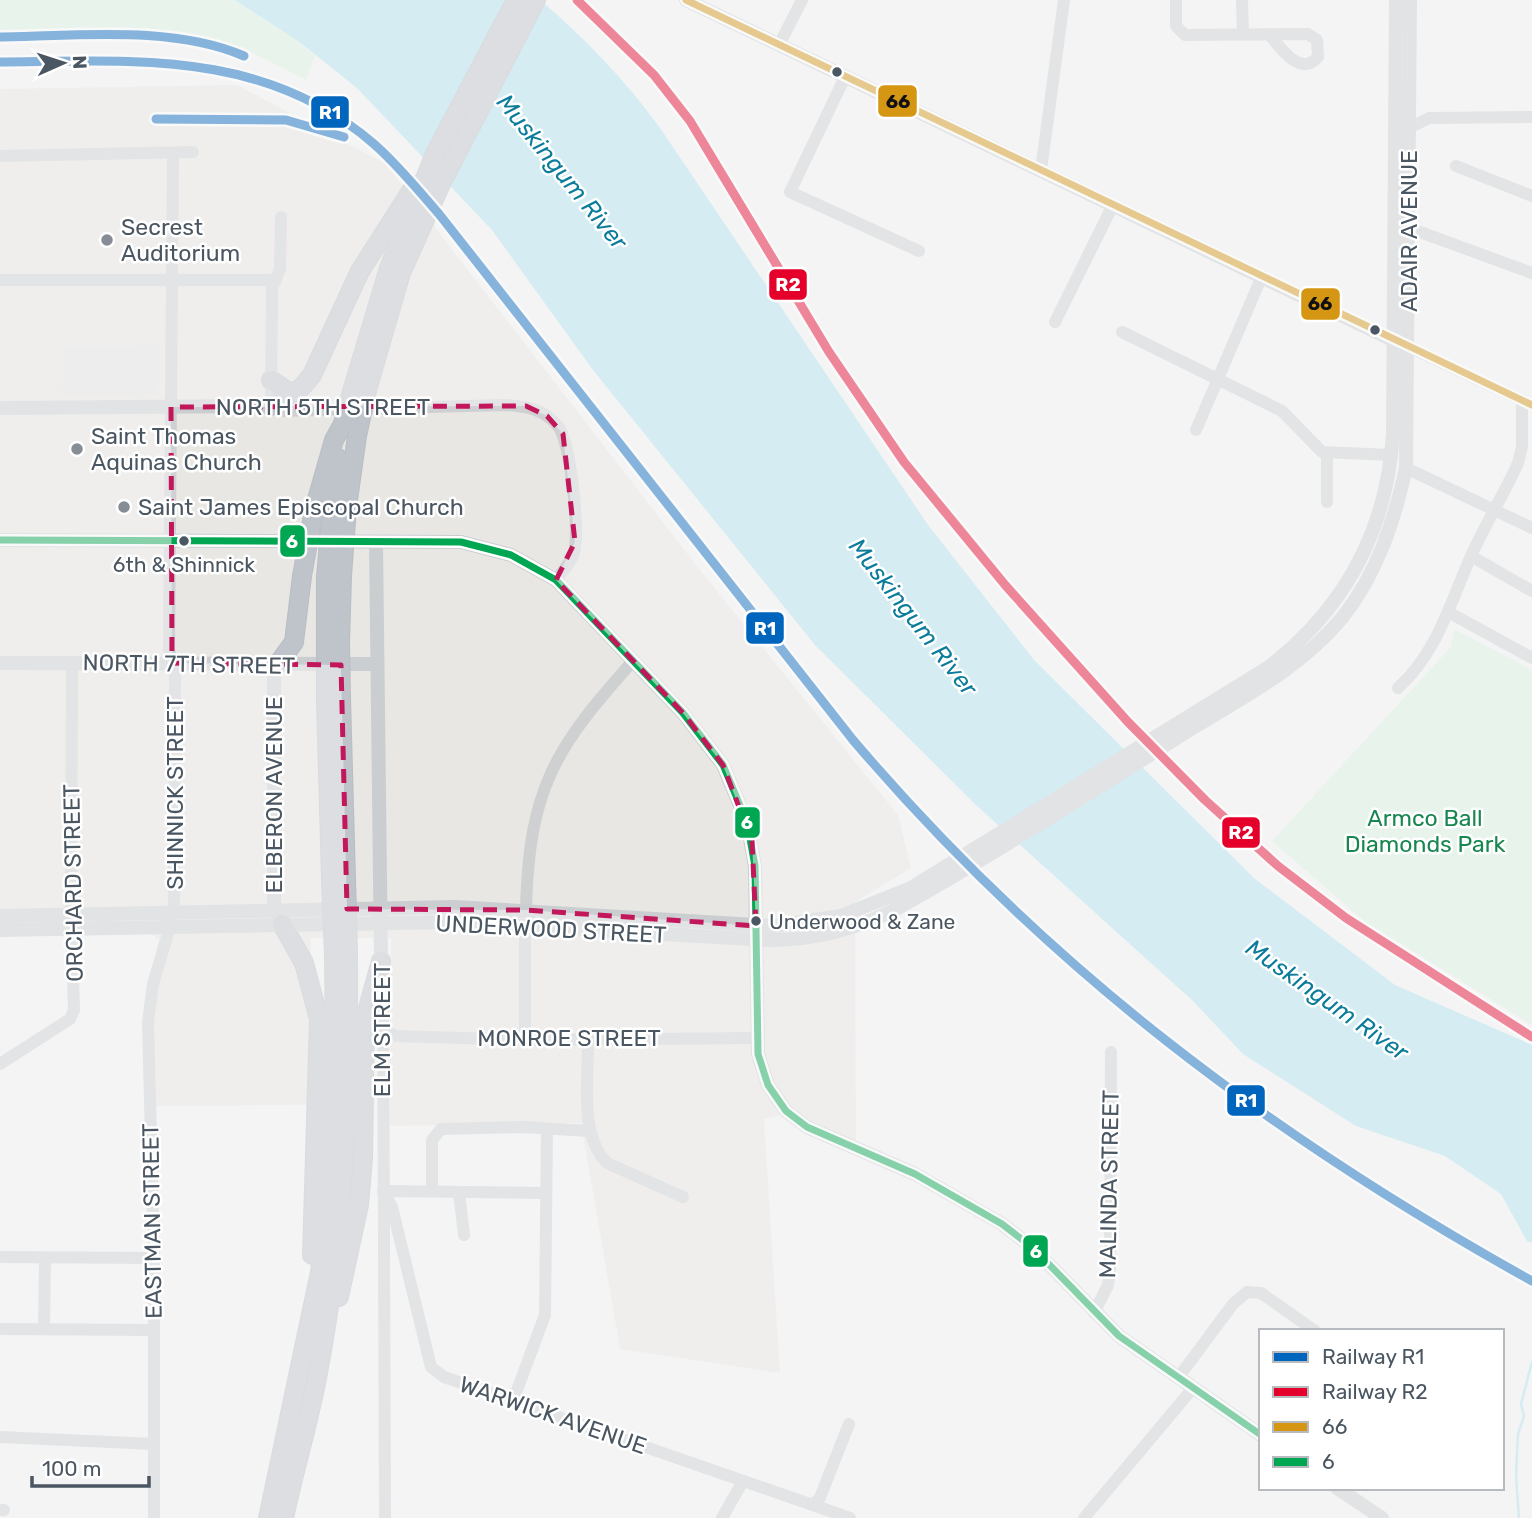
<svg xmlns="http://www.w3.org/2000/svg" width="1532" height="1518" font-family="Rubik,sans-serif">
<rect width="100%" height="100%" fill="#f4f4f4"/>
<!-- commercial -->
<polygon fill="#e8e7e3" points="237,85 386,164 696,565 898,815 911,868 855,902 856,1142 818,1128 793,1112 764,1119 780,1373 620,1349 581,1123 390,1126 391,938 311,938 310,1105 147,1106 159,940 151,933 0,934 0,89"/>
<!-- education -->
<polygon fill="#e6e5e6" points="160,346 158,395 62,396 63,347"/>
<!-- green -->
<g fill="#d9f2e3">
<polygon points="0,0 235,0 298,41 315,56 306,80 244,48 190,35 0,32"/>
<polygon points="1454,629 1532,670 1532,1025 1364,921 1272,841 1451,647"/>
</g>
<!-- water -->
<path fill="#aee2f0" d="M 235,0 L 540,0 C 586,39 625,80 660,128 L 928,525 L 1034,660 L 1255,879 L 1395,985 L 1532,1045 L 1532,1243 L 1527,1241 L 1501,1194 L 1445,1156 L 1356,1126 L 1243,1054 L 1193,1001 L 976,805 L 815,645 L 593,370 L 492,230 L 357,88 L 298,41 Z"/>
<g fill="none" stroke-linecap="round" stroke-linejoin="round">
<!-- stream -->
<polyline stroke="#aee2f0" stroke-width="2.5" points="1519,1518 1516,1475 1518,1434 1524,1416 1521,1404 1532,1362"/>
<defs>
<g id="highway">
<polyline points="271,380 292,394"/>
<polyline points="353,388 389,268 435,154 516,0"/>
<polyline points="367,390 401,273 441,184 536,0"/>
<polyline points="271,406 301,388 312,375 360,271 415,185"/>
<polyline points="332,507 338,458"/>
<polyline points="347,507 357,436"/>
<polyline points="314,510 334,440 343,424"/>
<polyline points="326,644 326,577"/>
<polyline points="340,644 342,576"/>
<polyline points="278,664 294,642 302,576"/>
<polyline points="341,698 346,879"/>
<polyline points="326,701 331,879"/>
<polyline points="282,924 304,963 319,1019 312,1255"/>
<polyline points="339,1297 359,1205 363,1159 365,1019 381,961"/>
<polyline points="268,1518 320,1272 327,1214 335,1058 334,955"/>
<path d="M 284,1518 C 294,1471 308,1425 317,1378 C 344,1238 349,1096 348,954"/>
</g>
</defs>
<!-- highway casing -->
<use href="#highway" stroke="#b9bec3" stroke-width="20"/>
<!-- minor -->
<g stroke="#ced0d2" stroke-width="12">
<path d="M 1176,0 L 1176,26 L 1185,35 L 1308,34 L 1317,40 L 1318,57 C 1300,77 1281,49 1269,34"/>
<polyline points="1242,0 1243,34"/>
<polyline points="779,45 802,0"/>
<polyline points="845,77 790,192 919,251"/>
<polyline points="1402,128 1409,128 1429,118 1532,117"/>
<polyline points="0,156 193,152"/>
<polyline points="1456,166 1532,196"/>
<polyline points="1041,170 1064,0"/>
<path d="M 281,217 L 280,269 L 272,288 L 271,406 L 280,411 L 505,405 C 526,406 544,409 558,426 C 571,442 580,533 574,553 C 571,563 562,572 556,580"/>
<polyline points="1409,228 1532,273"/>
<polyline points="0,280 276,280"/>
<polyline points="1055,322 1113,205"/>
<polyline points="1122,332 1282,411 1322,452 1392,455"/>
<polyline points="1409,347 1532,405"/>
<polyline points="1196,430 1262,276"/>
<polyline points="1406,468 1532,528"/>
<polyline points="1327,502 1327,454"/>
<polyline points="1471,556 1532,591"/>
<polyline points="1448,612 1532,658"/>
<path d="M 1398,688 C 1438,652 1450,602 1472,554 C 1486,523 1504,494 1518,463 L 1522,447 L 1522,400"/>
<path d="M 526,910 C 529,789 554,749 633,661"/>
<polyline points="383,972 385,1518"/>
<polyline points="382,1030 396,1036 525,1040 757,1038"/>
<path d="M 588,1039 C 589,1078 578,1133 607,1163 L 683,1197"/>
<polyline points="525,1040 525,925"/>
<polyline points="0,1064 70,1019 74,1010 71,905 72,662"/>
<polyline points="432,1191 432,1140 441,1129 523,1127 589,1131"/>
<polyline points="459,1192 464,1235"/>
<polyline points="546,1193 383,1191 392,1207 431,1367 444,1377 850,1518"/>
<polyline points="0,1257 154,1258"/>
<polyline points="1094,1313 1108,1285 1110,1270 1111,1052"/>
<polyline points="0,1329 153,1330"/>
<polyline points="44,1329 45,1258"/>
<polyline points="1178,1378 1233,1304 1247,1292 1261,1293 1315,1331"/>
<polyline points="513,1401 545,1315 547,1129"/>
<polyline points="0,1437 154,1444"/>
<polyline points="812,1504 819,1500 849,1424"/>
<polyline points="0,1510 4,1510"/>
<polyline points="154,1518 154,1258 148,1022 153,984 174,913 175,675 169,650 173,155"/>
<polyline points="722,1518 743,1481"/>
<polyline points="1084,1518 1193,1388"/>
</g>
<!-- major -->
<g stroke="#caced1" stroke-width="14">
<polyline points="686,0 1401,344"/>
<polyline points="0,408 271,406"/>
<polyline points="0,540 461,542 511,555 556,580 683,713 723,765 747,822 755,866 758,1054 768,1085 786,1111 807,1127 915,1174 1002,1224 1033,1248 1119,1336 1261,1435"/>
<polyline points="376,542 381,961"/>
<polyline points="0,663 377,664"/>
<polyline points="278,664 274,672 274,911 278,917"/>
<path d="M 0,916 L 455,907 L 774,926 L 841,916 L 911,888 L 1269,667 C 1345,608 1387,530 1393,434 L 1396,0"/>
<path d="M 0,930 L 453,922 L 769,940 C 815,940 857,929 898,908 C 992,855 1083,797 1175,739 C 1232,703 1297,672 1342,618 C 1377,574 1394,522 1406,468 L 1410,0"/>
<polyline points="1337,1488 1382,1518"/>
</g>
<!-- highway -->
<use href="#highway" stroke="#bec4c9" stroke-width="18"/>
<defs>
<g id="highway-bridge">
<polyline points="343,424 353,388"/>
<polyline points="357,436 367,390"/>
<polyline points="302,576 314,510"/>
<polyline points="342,576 347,507"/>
<polyline points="326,577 332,507"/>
<polyline points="326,644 326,701"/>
<polyline points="340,644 341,698"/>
<polyline points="331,879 334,955"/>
<polyline points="346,879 348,954"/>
</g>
</defs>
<!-- highway-bridge casing -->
<use href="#highway-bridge" stroke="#b9bec3" stroke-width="20" stroke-linecap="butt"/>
<!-- highway-bridge -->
<use href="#highway-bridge" stroke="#bec4c9" stroke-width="18"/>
<defs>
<polyline id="bus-1" points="686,0 1532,405"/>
<polyline id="bus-2" points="0,540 461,542 511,555 556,580 683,713 723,765 747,822 755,866 758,1054 768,1085 786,1111 807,1127 915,1174 1002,1224 1033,1248 1119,1336 1261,1435"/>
</defs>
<!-- bus-1 casing -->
<use href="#bus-1" stroke="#fff" stroke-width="12"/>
<!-- bus-2 casing -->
<use href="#bus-2" stroke="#fff" stroke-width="12"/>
<!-- bus-1 -->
<use href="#bus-1" stroke="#d49613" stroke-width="7"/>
<!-- bus-2 -->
<use href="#bus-2" stroke="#00a651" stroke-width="7"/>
<defs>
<g id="rail-1">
<path d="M 0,37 C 77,36 172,25 244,56"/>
<path d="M 0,62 C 135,61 264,49 374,144 C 398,165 418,190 439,214 L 853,740 C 1047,968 1271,1136 1532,1281"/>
<polyline points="156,119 286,120 344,137"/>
</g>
<polyline id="rail-2" points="577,0 654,75 690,121 829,352 904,462 1006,586 1128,722 1205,800 1278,866 1346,918 1532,1037"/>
</defs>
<!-- rail-1 casing -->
<use href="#rail-1" stroke="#fff" stroke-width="14"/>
<!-- rail-2 casing -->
<use href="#rail-2" stroke="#fff" stroke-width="14"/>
<!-- rail-1 -->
<use href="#rail-1" stroke="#0065bd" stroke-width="9"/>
<!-- rail-2 -->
<use href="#rail-2" stroke="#e4002b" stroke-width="9"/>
</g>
<!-- marked area -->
<path d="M0 0H1532V1518H0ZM 526,406 L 547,416 L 563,434 L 575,542 L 556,580 L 683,713 L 723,765 L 752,841 L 756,926 L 526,910 L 347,909 L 341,665 L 172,663 L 171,407 Z" fill="#f4f4f4" fill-opacity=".55" fill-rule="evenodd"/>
<path fill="none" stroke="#c2185b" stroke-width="5" stroke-dasharray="14 9" stroke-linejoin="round" d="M 526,406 L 547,416 L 563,434 L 575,542 L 556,580 L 683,713 L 723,765 L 752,841 L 756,926 L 526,910 L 347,909 L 341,665 L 172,663 L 171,407 Z"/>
<!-- markers -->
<g fill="#4a5661" stroke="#fff" stroke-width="2.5">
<circle cx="837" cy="72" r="6"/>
<circle cx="1375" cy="330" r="6"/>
<circle cx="184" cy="541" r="6"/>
<circle cx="756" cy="921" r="6"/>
</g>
<g fill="#868d94" stroke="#fff" stroke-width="2.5">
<circle cx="107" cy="240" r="7"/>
<circle cx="77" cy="449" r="7"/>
<circle cx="124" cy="507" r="7"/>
</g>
<g text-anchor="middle" stroke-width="5" stroke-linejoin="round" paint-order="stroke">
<!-- bus labels -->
<g font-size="21" fill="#4a5661" stroke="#fff">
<text x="184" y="572">6th &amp; Shinnick</text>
<text x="769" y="929" text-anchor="start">Underwood &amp; Zane</text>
</g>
<!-- poi labels -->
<g font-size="23" fill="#4a5661" stroke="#fff" text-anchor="start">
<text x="121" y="235">Secrest<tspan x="121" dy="26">Auditorium</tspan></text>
<text x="91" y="444">Saint Thomas<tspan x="91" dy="26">Aquinas Church</tspan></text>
<text x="138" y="515">Saint James Episcopal Church</text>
</g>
<!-- street labels -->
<g font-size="23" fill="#4a5661" stroke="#fff">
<text transform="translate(1409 231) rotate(-90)" y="8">ADAIR AVENUE</text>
<text x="323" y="415">NORTH 5TH STREET</text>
<text transform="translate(189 664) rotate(1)" y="8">NORTH 7TH STREET</text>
<text transform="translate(175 793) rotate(-90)" y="8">SHINNICK STREET</text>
<text transform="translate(274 795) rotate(-90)" y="8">ELBERON AVENUE</text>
<text transform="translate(73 883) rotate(-91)" y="8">ORCHARD STREET</text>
<text transform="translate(551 929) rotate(3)" y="8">UNDERWOOD STREET</text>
<text transform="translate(382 1030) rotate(-90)" y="8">ELM STREET</text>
<text x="569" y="1046">MONROE STREET</text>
<text transform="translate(1109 1184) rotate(-89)" y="8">MALINDA STREET</text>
<text transform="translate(152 1221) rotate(-91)" y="8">EASTMAN STREET</text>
<text transform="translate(553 1415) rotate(19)" y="8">WARWICK AVENUE</text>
</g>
<!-- park labels -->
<g font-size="23" fill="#17864f" stroke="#fff">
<text x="1425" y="826">Armco Ball<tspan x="1425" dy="26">Diamonds Park</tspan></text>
</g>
<!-- water labels -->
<g font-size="24" font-style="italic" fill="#0c7c9b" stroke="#fff">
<text transform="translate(562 172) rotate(51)" y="8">Muskingum River</text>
<text transform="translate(913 617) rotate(52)" y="8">Muskingum River</text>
<text transform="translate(1327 1000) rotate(35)" y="8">Muskingum River</text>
</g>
</g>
<g stroke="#fff" stroke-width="2.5">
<rect x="877" y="84" width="41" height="34" rx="7" fill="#d49613"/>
<rect x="310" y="95" width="40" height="34" rx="7" fill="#0065bd"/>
<rect x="768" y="268" width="40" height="33" rx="7" fill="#e4002b"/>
<rect x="1300" y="287" width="41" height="34" rx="7" fill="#d49613"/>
<rect x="279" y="524" width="27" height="34" rx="7" fill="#00a651"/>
<rect x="745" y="611" width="40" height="34" rx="7" fill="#0065bd"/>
<rect x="734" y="806" width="27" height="33" rx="7" fill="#00a651"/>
<rect x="1221" y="816" width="40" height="33" rx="7" fill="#e4002b"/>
<rect x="1226" y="1084" width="40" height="33" rx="7" fill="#0065bd"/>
<rect x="1022" y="1234" width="27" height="34" rx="7" fill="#00a651"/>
</g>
<g font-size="19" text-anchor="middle" font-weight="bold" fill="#fff">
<text x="330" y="119">R1</text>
<text x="788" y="291">R2</text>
<text x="292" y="548">6</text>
<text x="765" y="635">R1</text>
<text x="747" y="829">6</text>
<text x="1241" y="839">R2</text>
<text x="1246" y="1107">R1</text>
<text x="1036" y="1258">6</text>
</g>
<g font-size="19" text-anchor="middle" font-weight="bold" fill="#111">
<text x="898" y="108">66</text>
<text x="1320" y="310">66</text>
</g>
<!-- legend -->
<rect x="1259" y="1329" width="245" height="161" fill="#ffffff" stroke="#b7bbc0" stroke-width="2"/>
<rect x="1273" y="1352" width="35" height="10" fill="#0065bd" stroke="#b7bbc0" stroke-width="2"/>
<text x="1322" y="1364" font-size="21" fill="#4a5661">Railway R1</text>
<rect x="1273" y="1387" width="35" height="10" fill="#e4002b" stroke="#b7bbc0" stroke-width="2"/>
<text x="1322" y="1399" font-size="21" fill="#4a5661">Railway R2</text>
<rect x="1273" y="1422" width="35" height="10" fill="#d49613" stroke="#b7bbc0" stroke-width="2"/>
<text x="1322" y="1434" font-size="21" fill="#4a5661">66</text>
<rect x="1273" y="1457" width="35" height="10" fill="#00a651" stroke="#b7bbc0" stroke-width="2"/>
<text x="1322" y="1469" font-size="21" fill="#4a5661">6</text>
<!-- north arrow -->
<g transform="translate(63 63) rotate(87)" stroke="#ffffff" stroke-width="5" paint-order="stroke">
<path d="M0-5L12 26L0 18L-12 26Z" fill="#4a5661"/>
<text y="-10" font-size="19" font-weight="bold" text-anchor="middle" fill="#4a5661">N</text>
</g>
<!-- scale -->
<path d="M32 1476v10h117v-10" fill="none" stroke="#4a5661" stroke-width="3.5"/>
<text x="42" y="1476" font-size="21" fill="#4a5661" stroke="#ffffff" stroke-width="5" paint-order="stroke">100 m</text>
</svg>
